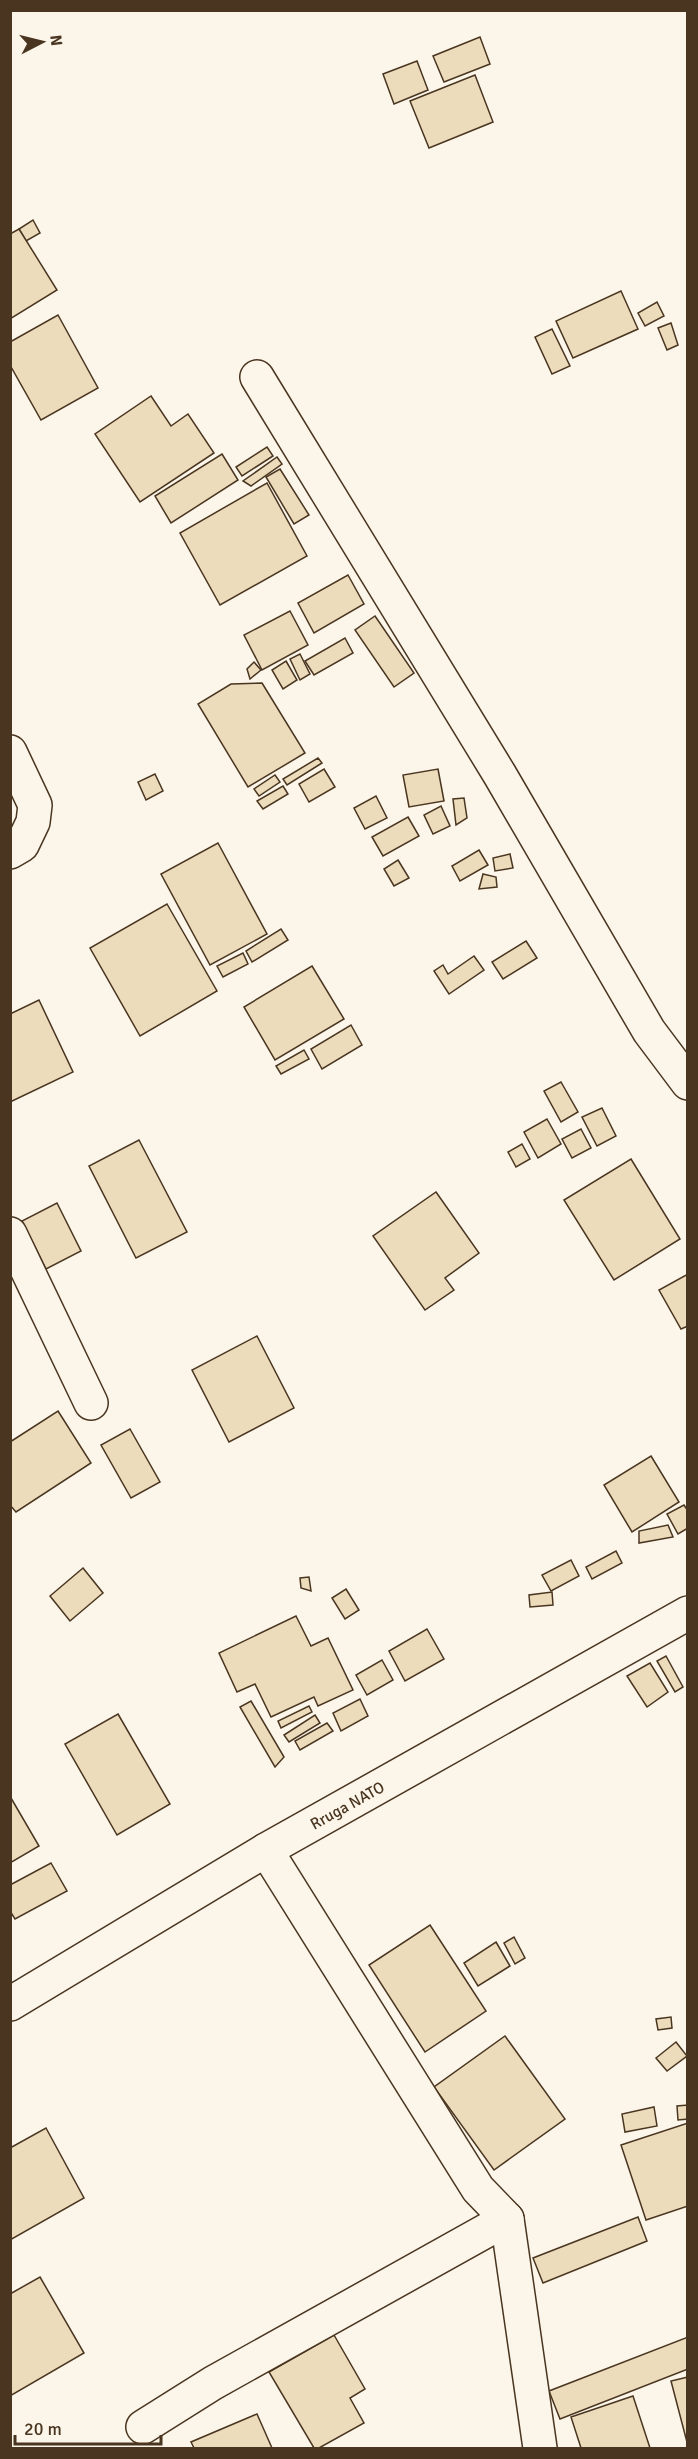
<svg xmlns="http://www.w3.org/2000/svg" width="698" height="2459" font-family="Signika,sans-serif">
<rect width="100%" height="100%" fill="#fbf6e9"/>
<!-- building -->
<g fill="#ecdcbc" stroke="#4a3520" stroke-width="1.5">
<polygon points="480,37 490,64 444,82 433,56"/>
<polygon points="417,61 428,90 394,104 383,74"/>
<polygon points="475,75 493,122 429,148 410,101"/>
<polygon points="33,220 40,233 26,241 19,229"/>
<polygon points="19,229 57,290 10,319 10,234"/>
<polygon points="621,291 638,329 573,358 556,321"/>
<polygon points="657,302 664,316 645,326 638,313"/>
<polygon points="58,315 98,388 41,420 10,365 10,342"/>
<polygon points="671,323 678,345 667,350 658,328"/>
<polygon points="552,329 570,366 552,374 535,337"/>
<polygon points="151,396 171,426 188,414 214,453 140,502 95,434"/>
<polygon points="267,447 273,456 242,476 236,467"/>
<polygon points="222,454 238,480 171,523 155,496"/>
<polygon points="277,457 282,464 251,486 243,481"/>
<polygon points="280,469 309,515 294,524 266,477"/>
<polygon points="267,483 307,556 220,605 180,533"/>
<polygon points="348,575 364,604 314,633 298,603"/>
<polygon points="290,611 308,645 262,670 244,635"/>
<polygon points="375,616 414,673 394,687 355,630"/>
<polygon points="345,638 353,653 314,675 305,661"/>
<polygon points="300,654 310,674 300,680 290,659"/>
<polygon points="286,661 297,680 283,689 272,670"/>
<polygon points="254,662 261,670 250,679 247,669"/>
<polygon points="262,683 305,753 248,787 198,704 231,684"/>
<polygon points="318,758 322,763 287,785 283,779"/>
<polygon points="324,769 335,787 309,802 299,784"/>
<polygon points="438,769 444,801 409,807 403,775"/>
<polygon points="155,774 163,791 146,800 138,782"/>
<polygon points="275,775 280,782 259,796 254,789"/>
<polygon points="283,786 288,794 263,809 257,801"/>
<polygon points="376,796 387,818 365,829 354,808"/>
<polygon points="464,798 467,818 456,825 453,799"/>
<polygon points="441,806 450,826 433,834 424,815"/>
<polygon points="408,817 419,836 383,856 372,837"/>
<polygon points="218,843 267,934 210,965 161,874"/>
<polygon points="479,850 488,865 460,881 452,866"/>
<polygon points="510,854 513,868 495,871 493,858"/>
<polygon points="398,860 409,878 394,886 384,869"/>
<polygon points="483,874 496,877 497,887 479,889"/>
<polygon points="167,904 217,991 140,1036 90,948"/>
<polygon points="281,929 288,940 252,962 246,951"/>
<polygon points="526,941 537,958 503,979 492,962"/>
<polygon points="243,953 248,964 223,977 217,966"/>
<polygon points="474,956 484,970 449,994 434,971 443,965 448,974"/>
<polygon points="312,966 344,1019 275,1060 244,1007"/>
<polygon points="39,1000 73,1072 10,1102 10,1014"/>
<polygon points="351,1025 362,1045 322,1069 311,1049"/>
<polygon points="304,1050 309,1059 281,1074 276,1066"/>
<polygon points="561,1082 578,1112 561,1122 544,1091"/>
<polygon points="602,1108 616,1136 597,1146 582,1117"/>
<polygon points="547,1119 561,1144 538,1158 524,1132"/>
<polygon points="581,1129 591,1148 572,1158 562,1139"/>
<polygon points="139,1140 187,1232 136,1258 89,1166"/>
<polygon points="522,1144 530,1159 516,1167 508,1152"/>
<polygon points="631,1159 680,1239 614,1280 564,1200"/>
<polygon points="436,1192 479,1253 445,1278 454,1290 425,1310 373,1236"/>
<polygon points="57,1203 81,1251 46,1269 22,1221"/>
<polygon points="688,1274 688,1326 681,1329 659,1290"/>
<polygon points="257,1336 294,1408 229,1442 192,1370"/>
<polygon points="58,1411 91,1463 16,1512 10,1505 10,1442"/>
<polygon points="130,1429 160,1482 131,1498 101,1445"/>
<polygon points="651,1456 679,1502 632,1532 604,1485"/>
<polygon points="684,1505 688,1511 688,1528 678,1534 667,1514"/>
<polygon points="668,1525 673,1537 639,1543 639,1531"/>
<polygon points="616,1551 622,1563 592,1579 586,1567"/>
<polygon points="571,1560 579,1576 551,1591 542,1575"/>
<polygon points="83,1568 103,1593 70,1621 50,1596"/>
<polygon points="309,1577 311,1591 301,1588 300,1578"/>
<polygon points="346,1589 359,1610 345,1619 332,1598"/>
<polygon points="552,1592 553,1605 530,1607 529,1595"/>
<polygon points="296,1616 311,1646 328,1638 353,1690 318,1706 314,1697 271,1717 255,1684 237,1692 219,1653"/>
<polygon points="427,1629 444,1659 405,1681 389,1651"/>
<polygon points="666,1656 683,1687 675,1692 657,1661"/>
<polygon points="382,1660 393,1680 367,1695 356,1675"/>
<polygon points="650,1663 668,1692 647,1707 627,1676"/>
<polygon points="360,1699 368,1716 341,1731 333,1713"/>
<polygon points="251,1701 284,1757 275,1767 240,1707"/>
<polygon points="309,1706 312,1712 281,1728 278,1721"/>
<polygon points="118,1714 170,1804 117,1835 65,1744"/>
<polygon points="315,1715 320,1723 289,1742 284,1735"/>
<polygon points="327,1723 333,1731 300,1750 295,1741"/>
<polygon points="11,1798 39,1846 10,1863 10,1798"/>
<polygon points="51,1863 67,1891 15,1919 10,1911 10,1885"/>
<polygon points="430,1925 486,2011 425,2052 369,1965"/>
<polygon points="514,1937 525,1958 515,1964 504,1943"/>
<polygon points="496,1942 510,1966 478,1986 464,1963"/>
<polygon points="671,2017 672,2028 658,2030 656,2019"/>
<polygon points="505,2036 565,2119 494,2170 434,2087"/>
<polygon points="676,2042 687,2056 667,2071 656,2058"/>
<polygon points="688,2105 688,2119 678,2120 677,2106"/>
<polygon points="654,2107 657,2126 625,2132 622,2114"/>
<polygon points="688,2123 688,2206 646,2220 621,2145"/>
<polygon points="46,2128 84,2198 10,2240 10,2148"/>
<polygon points="638,2217 647,2241 543,2283 533,2258"/>
<polygon points="40,2277 84,2353 10,2396 10,2294"/>
<polygon points="334,2335 365,2389 350,2398 364,2423 319,2448 314,2448 269,2372"/>
<polygon points="688,2337 688,2369 560,2419 549,2391"/>
<polygon points="688,2377 688,2446 671,2381"/>
<polygon points="633,2396 650,2448 581,2448 571,2417"/>
<polygon points="257,2414 272,2448 194,2448 191,2442"/>
</g>
<g fill="none" stroke-linecap="round" stroke-linejoin="round">
<defs>
<g id="minor">
<polyline points="257,377 500,775 649,1031 688,1083"/>
<polyline points="10,752 35,805 33,822 22,845 10,852"/>
<polyline points="10,1234 91,1403"/>
<polyline points="266,1850 478,2189 507,2219 540,2448"/>
<polyline points="143,2427 213,2383 507,2219"/>
</g>
<polyline id="major" points="10,2004 266,1850 688,1613"/>
</defs>
<!-- minor casing -->
<use href="#minor" stroke="#4a3520" stroke-width="36"/>
<!-- major casing -->
<use href="#major" stroke="#4a3520" stroke-width="36"/>
<!-- minor -->
<use href="#minor" stroke="#fbf6e9" stroke-width="33"/>
<!-- major -->
<use href="#major" stroke="#fbf6e9" stroke-width="33"/>
</g>
<g text-anchor="middle" stroke-width="4.5" stroke-linejoin="round" paint-order="stroke">
<!-- street labels -->
<g font-size="16" fill="#4a3520" stroke="#fbf6e9">
<text transform="translate(347 1805) rotate(-29)" y="6">Rruga NATO</text>
</g>
</g>
<!-- border -->
<rect width="698" height="2459" fill="none" stroke="#4a3520" stroke-width="24"/>
<!-- north arrow -->
<g transform="translate(42 42) rotate(83)" stroke="#fbf6e9" stroke-width="4.5" paint-order="stroke">
<path d="M0-4.5L10 22L0 15L-10 22Z" fill="#4a3520"/>
<text y="-9" font-size="16" font-weight="bold" text-anchor="middle" fill="#4a3520">N</text>
</g>
<!-- scale -->
<path d="M15 2435v9h146v-9" fill="none" stroke="#4a3520" stroke-width="3"/>
<text x="24" y="2435" font-size="18" fill="#4a3520" stroke="#fbf6e9" stroke-width="4.5" paint-order="stroke">20 m</text>
</svg>
